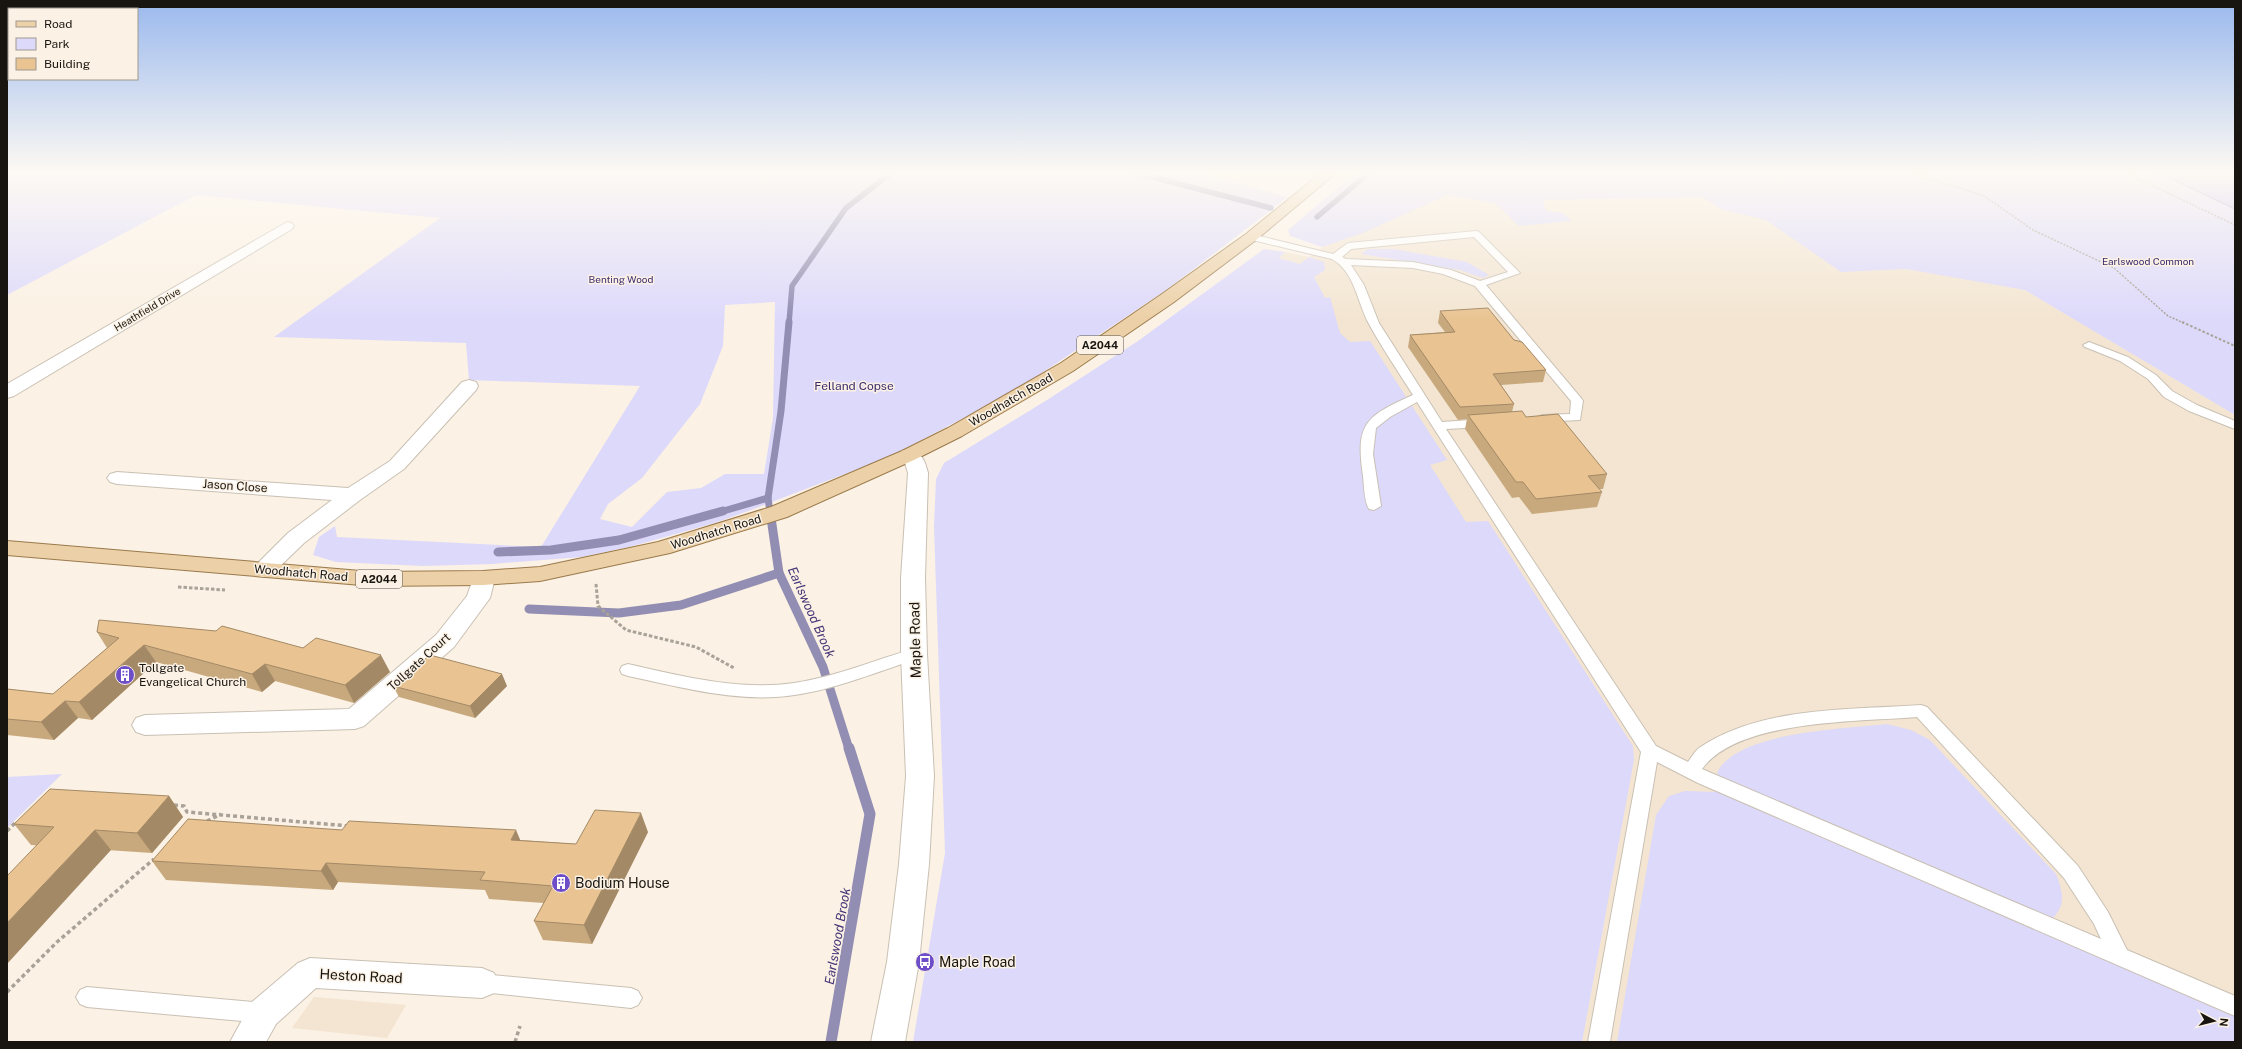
<svg xmlns="http://www.w3.org/2000/svg" width="2242" height="1049" font-family="'Public Sans',sans-serif">
<rect width="100%" height="100%" fill="#fbf1e4"/>
<!-- built -->
<g fill="#f3e5d1">
<polygon points="1377,173 1829,173 2235,415 2235,1042 949,1042 1299,265 1278,258 1285,252 1309,257 1322,248"/>
<polygon points="314,997 406,1005 387,1038 292,1028"/>
</g>
<!-- green -->
<g fill="#ddd9fb" fill-rule="evenodd">
<path d="M 7,173 L 1203,173 L 1288,197 L 1166,290 L 1015,391 L 889,457 L 759,507 L 715,523 L 633,546 L 582,557 L 492,564 L 423,566 L 336,562 L 313,555 L 319,537 L 335,526 L 337,537 L 541,547 L 640,386 L 469,380 L 466,343 L 274,337 L 440,218 L 196,195 L 7,295 ZM 775,302 L 773,418 L 764,474 L 725,474 L 701,488 L 667,492 L 632,527 L 600,519 L 608,504 L 642,478 L 700,404 L 723,346 L 725,305 Z"/>
<polygon points="1355,173 2235,173 2235,415 2025,290 1906,269 1841,272 1766,220 1721,209 1703,197 1543,200 1546,211 1563,213 1572,221 1519,226 1495,203 1447,195 1363,233 1322,247 1290,236 1288,230"/>
<polygon points="1264,249 1285,252 1279,258 1300,264 1309,257 1324,262 1325,270 1314,277 1325,298 1330,297 1340,333 1350,342 1370,341 1447,460 1430,465 1466,522 1488,521 1633,746 1634,760 1582,1042 913,1042 945,853 934,527 936,479 944,463 1047,400 1138,341"/>
<polygon points="1368,249 1394,249 1467,262 1489,275 1483,278 1460,270 1361,254"/>
<path d="M 1887,724 L 1911,730 L 1930,740 L 2056,874 C 2066,899 2065,910 2043,927 L 1721,781 L 1717,773 C 1736,731 1846,729 1887,724 Z"/>
<polygon points="62,774 7,828 7,777"/>
<polygon points="1685,791 1717,792 2235,1016 2235,1042 1617,1042 1656,815 1669,796"/>
</g>
<!-- water -->
<polygon fill="#c7c0f8" stroke="#928db2" points="2159,173 2235,173 2235,209"/>
<g fill="none" stroke-linecap="round" stroke-linejoin="round">
<!-- stream-far3 -->
<g stroke="#928db2" stroke-width="5.5">
<polyline points="1137,173 1271,208"/>
<polyline points="1317,217 1369,173"/>
<polyline points="789,323 792,286 846,208 891,173"/>
</g>
<!-- stream-far2 -->
<g stroke="#928db2" stroke-width="7">
<polyline points="720,512 768,498"/>
<polyline points="770,512 768,498 781,411 789,322"/>
</g>
<!-- stream-far1 -->
<g stroke="#928db2" stroke-width="9">
<polyline points="770,511 779,573 823,667 849,749"/>
<polyline points="498,552 551,550 619,540 723,511"/>
<polyline points="529,609 619,613 681,605 779,573"/>
</g>
<!-- stream -->
<polyline stroke="#928db2" stroke-width="11" points="831,1042 870,814 849,748"/>
<defs>
<g id="service">
<path d="M 1476,231 L 1479,232 L 1520,273 L 1486,285 L 1581,398 L 1583,401 L 1580,420 L 1538,422 L 1536,419 L 1542,415 L 1570,414 L 1571,401 L 1475,286 L 1443,274 L 1413,268 L 1351,265 L 1364,285 L 1379,323 L 1442,422 L 1485,419 L 1491,423 L 1485,427 L 1446,429 L 1656,746 L 1688,762 C 1691,758 1695,751 1699,748 C 1761,706 1849,710 1921,705 L 1927,707 L 2078,866 L 2108,912 L 2127,950 L 2235,996 L 2235,1016 L 1698,783 L 1657,762 L 1610,1042 L 1588,1042 L 1641,752 L 1417,402 L 1390,417 L 1376,428 L 1373,454 L 1381,506 L 1374,510 L 1369,509 C 1364,501 1364,485 1363,476 C 1355,423 1366,416 1413,395 C 1398,371 1382,348 1369,324 C 1357,302 1355,272 1332,259 L 1248,239 L 1246,237 L 1251,234 L 1333,254 L 1348,243 ZM 1474,237 L 1508,272 L 1480,281 L 1451,270 L 1413,262 L 1346,259 L 1342,257 L 1351,249 ZM 1917,717 L 2064,878 L 2094,924 L 2101,939 L 1702,769 C 1738,719 1860,722 1917,717 Z"/>
<polygon points="2089,342 2128,357 2156,375 2172,391 2197,405 2235,421 2235,429 2189,411 2164,397 2148,379 2120,361 2085,347 2083,345"/>
<path d="M 914,649 L 920,650 L 922,654 L 920,658 C 873,673 825,694 776,697 C 726,700 676,686 628,676 L 622,674 L 620,670 L 622,666 L 628,664 C 682,676 738,691 794,683 C 835,677 874,660 914,649 Z"/>
<polygon points="482,974 631,988 638,991 642,998 638,1005 631,1008 482,992 475,990 472,983 475,976"/>
<polygon points="87,987 264,1003 272,1006 275,1013 272,1020 264,1023 87,1007 80,1004 76,997 80,990"/>
</g>
<g id="minor">
<polygon points="287,222 292,223 294,226 292,229 14,396 7,398 7,384"/>
<polygon points="469,380 476,382 478,386 476,390 404,469 360,500 304,543 271,575 263,577 255,575 251,570 288,533 332,500 117,484 110,482 107,478 110,474 117,472 348,488 390,461 462,382"/>
<path d="M 909,449 C 922,452 925,461 928,473 L 925,578 L 927,654 L 934,776 L 929,864 L 919,962 L 905,1042 L 871,1042 L 887,962 L 899,864 L 906,776 L 901,654 L 901,578 L 908,473 L 905,463 L 899,455 L 902,451 Z"/>
<polygon points="483,571 491,573 495,578 490,598 454,647 364,726 355,729 145,735 136,732 132,725 136,718 145,715 349,709 436,635 467,596 475,573"/>
<polygon points="310,958 482,968 494,973 498,983 494,993 482,998 316,988 276,1024 266,1042 230,1042 252,1002 298,963"/>
</g>
<polygon id="primary" points="1321,173 1336,173 1256,240 1174,302 1073,371 962,436 916,459 787,517 670,553 540,581 483,585 373,586 7,555 7,541 373,572 483,571 540,567 658,542 771,507 902,451 948,428 1061,363 1162,294 1246,234"/>
</defs>
<!-- service casing -->
<use href="#service" stroke="#c9c0b4" stroke-width="2"/>
<!-- minor casing -->
<use href="#minor" stroke="#c9c0b4" stroke-width="2"/>
<!-- primary casing -->
<use href="#primary" stroke="#9a7a4c" stroke-width="2"/>
<!-- path-far3 -->
<g stroke="#a9a298" stroke-width="1.5" stroke-dasharray="2 1.5" stroke-linecap="butt">
<polyline points="1913,173 1984,196 2033,230 2114,268 2168,316 2184,323"/>
<polyline points="2126,173 2235,225"/>
</g>
<!-- path-far2 -->
<polyline stroke="#a9a298" stroke-width="2" stroke-dasharray="2.5 2" stroke-linecap="butt" points="2182,322 2235,346"/>
<!-- path-far1 -->
<g stroke="#a9a298" stroke-width="3" stroke-dasharray="3.5 2" stroke-linecap="butt">
<polyline points="596,584 598,606 626,630 696,647 734,668"/>
<polyline points="178,587 225,590"/>
</g>
<!-- path -->
<g stroke="#a9a298" stroke-width="3.5" stroke-dasharray="4 3" stroke-linecap="butt">
<polyline points="174,805 184,806 187,812 349,826"/>
<polyline points="207,821 221,814"/>
<polyline points="7,831 15,823"/>
<polyline points="7,992 57,942 154,859"/>
<polyline points="515,1042 520,1026"/>
</g>
<!-- service -->
<use href="#service" fill="#fff" fill-rule="evenodd"/>
<!-- minor -->
<use href="#minor" fill="#fff" fill-rule="evenodd"/>
<!-- primary -->
<use href="#primary" fill="#ecd0a7" fill-rule="evenodd"/>
</g>
<!-- wall -->
<g fill="#c8a97e">
<polygon points="1440,311 1514,340 1546,370 1543,382 1501,385 1514,404 1512,412 1526,417 1607,474 1603,489 1599,489 1602,492 1597,507 1532,514 1519,497 1512,498 1465,429 1467,419 1458,420 1408,347 1410,335 1445,332 1438,323"/>
<polygon points="97,632 390,672 354,703 275,681 262,692 156,662 92,720 78,718 54,740 7,735 7,689 53,694 107,648"/>
<polygon points="393,686 507,686 475,718 399,697"/>
<polygon points="169,796 183,817 152,853 31,845 14,824"/>
<polygon points="342,830 520,840 576,844 648,832 592,944 543,940 534,921 544,903 489,899 485,890 338,882 333,890 166,880 152,861"/>
</g>
<!-- shaded-wall -->
<g fill="#a38966">
<polygon points="144,645 156,662 92,720 79,702"/>
<polygon points="381,655 390,672 354,703 345,685"/>
<polygon points="265,664 275,681 262,692 252,674"/>
<polygon points="502,674 507,686 475,718 470,706"/>
<polygon points="65,701 78,718 54,740 41,722"/>
<polygon points="169,796 183,817 152,853 137,833"/>
<polygon points="641,813 648,832 592,944 584,925"/>
<polygon points="95,830 111,850 7,964 7,923"/>
<polygon points="516,830 524,849 511,840"/>
<polygon points="326,863 338,882 333,890 321,871"/>
</g>
<!-- building -->
<g fill="#e9c492" stroke="#a38966">
<polygon points="1488,308 1514,340 1522,342 1546,370 1493,374 1514,404 1460,407 1410,335 1455,332 1440,311"/>
<polygon points="1522,411 1526,417 1558,414 1607,474 1588,476 1602,492 1536,499 1523,482 1516,482 1468,415"/>
<polygon points="99,620 216,631 222,626 303,648 316,638 381,655 345,685 265,664 252,674 144,645 79,702 65,701 41,722 7,719 7,689 53,694 119,638 97,632"/>
<polygon points="430,655 502,674 470,706 393,686"/>
<polygon points="50,789 169,796 137,833 95,830 7,923 7,876 54,827 14,824"/>
<polygon points="595,810 641,813 584,925 534,921 553,886 480,880 485,872 326,863 321,871 152,861 188,819 342,830 349,821 516,830 511,840 576,844"/>
</g>
<!-- sky -->
<linearGradient id="sky" x2="0" y2="1"><stop stop-color="#9bb9ee"/><stop offset="0.54" stop-color="#fdf9f3"/><stop offset="1" stop-color="#fdf9f3" stop-opacity="0"/></linearGradient>
<rect width="2242" height="320" fill="url(#sky)"/>
<!-- icons -->
<defs>
<symbol id="building-disc" viewBox="-11 -11 22 22"><circle r="9.5" fill="#6d4ec8" stroke="#fbf1e4"/><path d="M-4-6H4V6H1V3H-1V6H-4ZM-2.5-4.3h1.7v1.8h-1.7ZM.8-4.3h1.7v1.8H.8ZM-2.5-1h1.7V.8h-1.7ZM.8-1h1.7V.8H.8Z" fill="#fff"/></symbol>
<symbol id="bus-disc" viewBox="-11 -11 22 22"><circle r="9.5" fill="#6d4ec8" stroke="#fbf1e4"/><path d="M-5-6H5V4H4V6H2V4H-2V6H-4V4H-5ZM-3.5-4V0h7V-4ZM-3.5 1.2v1.5H-2V1.2ZM2 1.2v1.5H3.5V1.2Z" fill="#fff"/></symbol>
</defs>
<g fill-rule="evenodd">
<use href="#building-disc" x="114" y="664" width="22" height="22"/>
<use href="#building-disc" x="550" y="872" width="22" height="22"/>
<use href="#bus-disc" x="914" y="951" width="22" height="22"/>
</g>
<g text-anchor="middle" stroke-width="3" stroke-linejoin="round" paint-order="stroke">
<!-- far-park labels -->
<g font-size="10" fill="#3c2d6e" stroke="#fbf1e4">
<text x="2148" y="265">Earlswood Common</text>
<text x="621" y="283">Benting Wood</text>
</g>
<!-- far-street labels -->
<g font-size="10" fill="#181510" stroke="#fbf1e4">
<text transform="translate(147 309) rotate(-31)" y="4">Heathfield Drive</text>
</g>
<!-- shield labels -->
<g fill="#fbf1e4" stroke="#5c5750" stroke-width="1">
<rect x="1077" y="336" width="46" height="18" rx="3"/>
<rect x="356" y="570" width="46" height="18" rx="3"/>
</g>
<g font-size="11" font-weight="bold" fill="#181510">
<text x="1100" y="349">A2044</text>
<text x="379" y="583">A2044</text>
</g>
<!-- park labels -->
<g font-size="12" fill="#3c2d6e" stroke="#fbf1e4">
<text x="854" y="390">Felland Copse</text>
</g>
<!-- street labels -->
<g font-size="12" fill="#181510" stroke="#fbf1e4">
<text transform="translate(1011 400) rotate(-30)" y="4">Woodhatch Road</text>
<text transform="translate(235 486) rotate(4)" y="4">Jason Close</text>
<text transform="translate(716 532) rotate(-17)" y="4">Woodhatch Road</text>
<text transform="translate(301 573) rotate(5)" y="4">Woodhatch Road</text>
<text transform="translate(419 662) rotate(-42)" y="4">Tollgate Court</text>
</g>
<!-- poi labels -->
<g font-size="12" fill="#181510" stroke="#fbf1e4" text-anchor="start">
<text x="139" y="672">Tollgate<tspan x="139" dy="14">Evangelical Church</tspan></text>
</g>
<!-- water labels -->
<g font-size="13" font-style="italic" fill="#433476" stroke="#fbf1e4">
<text transform="translate(812 612) rotate(66)" y="5">Earlswood Brook</text>
<text transform="translate(837 936) rotate(-80)" y="5">Earlswood Brook</text>
</g>
<!-- near-street labels -->
<g font-size="14" fill="#181510" stroke="#fbf1e4">
<text transform="translate(915 640) rotate(-91)" y="5">Maple Road</text>
<text transform="translate(361 976) rotate(3)" y="5">Heston Road</text>
</g>
<!-- near-poi labels -->
<g font-size="14" fill="#181510" stroke="#fbf1e4" text-anchor="start">
<text x="575" y="888">Bodium House</text>
<text x="939" y="967">Maple Road</text>
</g>
</g>
<!-- border -->
<rect width="2242" height="1049" fill="none" stroke="#181510" stroke-width="16"/>
<!-- legend -->
<rect x="8" y="8" width="130" height="72" fill="#fbf1e4" stroke="#a0998f"/>
<rect x="16" y="21" width="20" height="6" fill="#ecd0a7" stroke="#a0998f"/>
<text x="44" y="28" font-size="12" fill="#181510">Road</text>
<rect x="16" y="38" width="20" height="12" fill="#ddd9fb" stroke="#a0998f"/>
<text x="44" y="48" font-size="12" fill="#181510">Park</text>
<rect x="16" y="58" width="20" height="12" fill="#e9c492" stroke="#a0998f"/>
<text x="44" y="68" font-size="12" fill="#181510">Building</text>
<!-- north arrow -->
<g transform="translate(2214 1021) rotate(97)" stroke="#fbf1e4" stroke-width="3" paint-order="stroke">
<path d="M0-3L7 15L0 10L-7 15Z" fill="#181510"/>
<text y="-6" font-size="11" font-weight="bold" text-anchor="middle" fill="#181510">N</text>
</g>
</svg>
